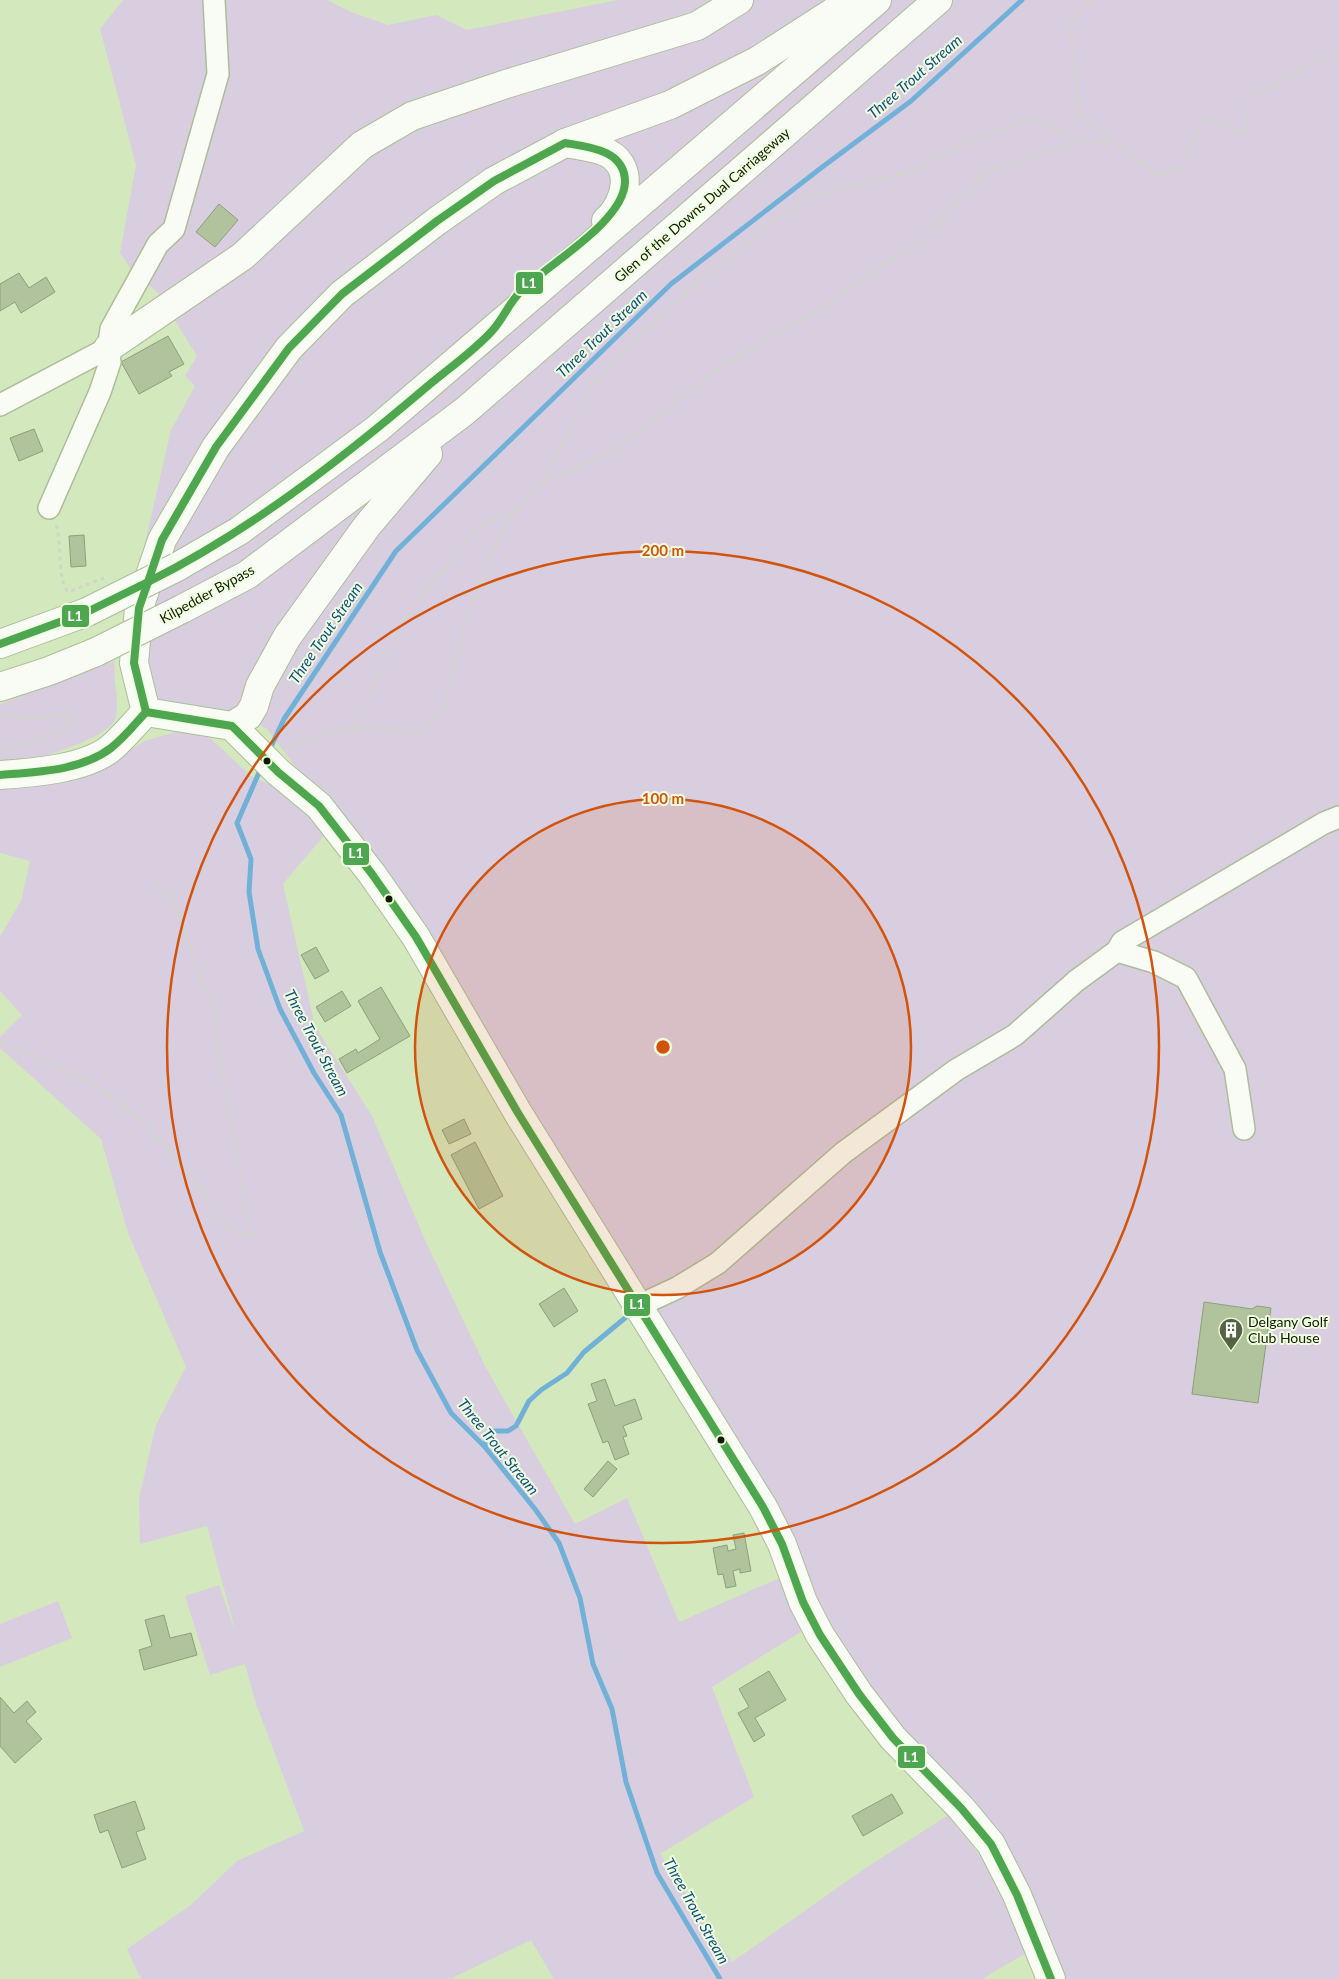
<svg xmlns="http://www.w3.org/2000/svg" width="1339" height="1979" font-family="Lato,sans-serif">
<rect width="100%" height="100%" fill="#d3e8bc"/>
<!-- green -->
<g fill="#d9cee0">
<polygon points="123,0 327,0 351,12 388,25 436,15 467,30 618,0 1339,0 1339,1979 1060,1979 1038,1928 829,1630 304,778 267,729 234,710 197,712 157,706 139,663 139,569 171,430 195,386 185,376 197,356 157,292 131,269 120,253 136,165 100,29"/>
<path d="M 115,661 C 112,680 120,698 116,717 C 111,740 22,764 0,766 L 0,704 Z"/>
<polygon points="175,732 207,735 251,776 281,789 327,832 283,884 315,1026 372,1116 425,1240 485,1366 575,1524 627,1498 679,1622 782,1577 801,1632 712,1687 754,1797 660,1854 732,1962 867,1867 950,1814 1011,1900 1028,1952 982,1979 554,1979 531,1940 450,1979 141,1979 127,1949 191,1905 237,1861 304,1831 255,1701 245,1664 210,1675 185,1596 219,1585 236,1633 207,1526 140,1544 139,1498 156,1425 186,1367 128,1233 101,1139 0,1048 0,1037 22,1015 0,991 0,937 21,901 30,861 0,853 0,787 18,789 51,779 130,750 145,741"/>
<polygon points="58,1601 72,1638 0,1667 0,1624"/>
</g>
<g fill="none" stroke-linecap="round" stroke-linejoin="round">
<!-- stream -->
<g stroke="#71b1d8" stroke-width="5">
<polyline points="269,751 284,719 396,551 671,284 821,168 911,101 1022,0"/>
<polyline points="261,768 237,823 251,859 249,892 258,949 280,1009 314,1073 341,1115 380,1252 417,1350 451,1413 485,1447 535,1509 559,1543 580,1598 593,1664 612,1709 626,1782 657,1873 720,1979"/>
<polyline points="485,1447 487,1435 494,1431 508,1431 516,1426 529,1401 541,1390 567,1373 584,1352 625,1318"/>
</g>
</g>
<!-- building -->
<g fill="#b1c39c" stroke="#8f9f7d">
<polygon points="219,204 238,220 215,247 196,232"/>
<polygon points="19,273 29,288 46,277 55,292 21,313 15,302 0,311 0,284"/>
<polygon points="168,336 184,364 169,372 172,376 139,394 121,362"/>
<polygon points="34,429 43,451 19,461 10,438"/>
<polygon points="84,535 86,566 71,567 69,536"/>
<polygon points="316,947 329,971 315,979 301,955"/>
<polygon points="381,987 410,1036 347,1073 339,1059 356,1049 358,1053 380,1039 358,1001"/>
<polygon points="342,991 351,1006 325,1022 316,1007"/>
<polygon points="464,1119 471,1134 449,1144 442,1130"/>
<polygon points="475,1142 503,1196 479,1209 451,1155"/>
<polygon points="564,1288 578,1311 554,1327 539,1304"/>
<polygon points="1204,1302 1252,1309 1257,1306 1271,1308 1258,1403 1192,1394"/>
<polygon points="605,1379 615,1406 635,1399 642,1419 623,1426 627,1436 623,1437 629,1454 615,1460 608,1441 603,1443 588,1404 597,1401 591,1384"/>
<polygon points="608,1461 617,1469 593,1497 584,1489"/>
<polygon points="744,1533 751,1571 740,1573 740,1569 733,1571 736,1586 726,1588 723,1574 718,1575 713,1548 727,1545 728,1551 736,1549 733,1535"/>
<polygon points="164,1615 170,1638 191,1633 197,1655 144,1670 139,1650 152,1646 145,1620"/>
<polygon points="769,1671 786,1700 755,1718 765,1735 754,1742 738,1713 749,1707 739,1689"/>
<polygon points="0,1697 14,1713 27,1701 36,1712 26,1721 42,1739 15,1763 0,1746"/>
<polygon points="892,1794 903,1813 863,1836 852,1816"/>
<polygon points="135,1801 145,1829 136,1832 146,1859 122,1868 108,1830 100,1833 94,1815"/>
</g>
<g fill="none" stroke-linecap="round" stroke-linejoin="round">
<defs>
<g id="minor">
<polyline points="0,405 108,348"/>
<polyline points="49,508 100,392 110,362 108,348 111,329 158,244 174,229 218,74 214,0"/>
<polyline points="1117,951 1122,942 1324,823 1339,817"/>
<polyline points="638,1306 677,1288 718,1263 843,1153 956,1070 1015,1035 1076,981 1117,951 1154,962 1186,978 1235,1069 1244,1129"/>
</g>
<g id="major">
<polyline points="146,712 232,726 278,772 319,806 372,874 416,937 518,1113 763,1507 782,1544 803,1602 820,1635 859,1694 893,1738 961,1808 991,1844 1017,1895 1051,1979"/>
<polyline points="146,712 134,663 139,608 162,540 216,447 289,348 342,294 437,221 494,181 565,143"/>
<path d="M 0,775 C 31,773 86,769 111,748 C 123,738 134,724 146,712"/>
</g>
<g id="highway">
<polyline points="565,143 670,105 757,61 852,0"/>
<path d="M 565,143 C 577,145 591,147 603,151 C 636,163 627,203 606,221"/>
<polyline points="108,348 243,256 362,145 412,116 506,84 697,26 739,0"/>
<polyline points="177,567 239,531 377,429 877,0"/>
<polyline points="182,609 247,575 465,411 938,0"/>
<polyline points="0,644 87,612"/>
<polyline points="0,687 49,671 96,652"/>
<polyline points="232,726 248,716 254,706 260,686 287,637 367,526 428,454"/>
</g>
</defs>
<!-- minor casing -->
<use href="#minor" stroke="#adbd9a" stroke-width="24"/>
<!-- major casing -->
<use href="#major" stroke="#adbd9a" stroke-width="30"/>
<!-- highway casing -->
<use href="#highway" stroke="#adbd9a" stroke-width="30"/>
<!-- path -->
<g stroke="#d0d6c8" stroke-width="3" stroke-dasharray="4 4" stroke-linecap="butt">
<polyline points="1090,0 1070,26 1080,113 1131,156 1159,175 1184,167 1203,116 1247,135 1247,100 1321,58 1339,59"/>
<polyline points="543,482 615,450 721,366 824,306 925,237 988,170 1080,142"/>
<path d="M 56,525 C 63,545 56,577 68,592 L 104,578"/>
<path d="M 0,714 L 19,719 L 66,714 L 71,720 L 69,726 C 46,736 24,744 0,750"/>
<polyline points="354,728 406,616 478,527 514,512"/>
<polyline points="282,748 336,730 354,728 416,732 442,713 466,618 506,522 543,482 590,389 654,322 716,267 805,198 912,171 965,143 1023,121 1036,120 1080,142 1112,141"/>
<polyline points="0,1042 39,1057 95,1085 146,1124 196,1183 224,1224 251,1238 217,1043 216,1019 169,890 155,884"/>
</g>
<!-- minor -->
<use href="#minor" stroke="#f8fcf5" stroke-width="21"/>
<!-- major -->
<use href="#major" stroke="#f8fcf5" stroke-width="28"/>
<!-- highway -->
<use href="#highway" stroke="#f8fcf5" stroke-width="28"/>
<defs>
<g id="highway-bridge">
<polyline points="87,612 177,567"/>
<polyline points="96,652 182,609"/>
</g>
</defs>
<!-- highway-bridge casing -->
<use href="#highway-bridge" stroke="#adbd9a" stroke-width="30" stroke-linecap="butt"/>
<!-- highway-bridge -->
<use href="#highway-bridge" stroke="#f8fcf5" stroke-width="28"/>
<defs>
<g id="bus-1">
<path d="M 565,143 C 589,147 625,150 625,182 C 624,222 548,264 521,291 C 509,303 503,319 492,331 C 472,353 445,371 423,390 C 338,462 248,532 148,582 L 162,540 L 216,447 L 289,348 L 342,294 L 437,221 L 494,181 Z"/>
<polyline points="0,644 87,612 148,582"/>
<polyline points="146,712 134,663 139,608 148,582"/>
<polyline points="146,712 232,726 278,772 319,806 372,874 416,937 518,1113 763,1507 782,1544 803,1602 820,1635 859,1694 893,1738 961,1808 991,1844 1017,1895 1051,1979"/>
<path d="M 0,775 C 36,772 81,771 111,748 C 124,738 135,724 146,712"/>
</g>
</defs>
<!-- bus-1 casing -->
<use href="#bus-1" stroke="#effedf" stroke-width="11"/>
<!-- bus-1 -->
<use href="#bus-1" stroke="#4fa650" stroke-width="8"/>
</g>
<!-- distance rings -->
<circle cx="663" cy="1047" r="248" fill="#d2530b" fill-opacity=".12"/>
<g fill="none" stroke="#d2530b" stroke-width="2.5">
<circle cx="663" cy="1047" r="248"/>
<circle cx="663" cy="1047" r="496"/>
</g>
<!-- icons -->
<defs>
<symbol id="building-pin" viewBox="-11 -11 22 30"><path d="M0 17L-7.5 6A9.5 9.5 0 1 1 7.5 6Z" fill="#546342" stroke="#effedf"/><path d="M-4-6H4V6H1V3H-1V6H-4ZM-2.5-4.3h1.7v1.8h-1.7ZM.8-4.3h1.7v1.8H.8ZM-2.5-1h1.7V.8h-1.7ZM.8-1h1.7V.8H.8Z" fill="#fff"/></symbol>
</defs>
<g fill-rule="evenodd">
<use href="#building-pin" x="1217" y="1316" width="28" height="38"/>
</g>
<!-- markers -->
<g fill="#101c00" stroke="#effedf" stroke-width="2">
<circle cx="267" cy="761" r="4.5"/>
<circle cx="389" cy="899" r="4.5"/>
<circle cx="721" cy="1440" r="4.5"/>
</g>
<g text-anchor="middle" stroke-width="4" stroke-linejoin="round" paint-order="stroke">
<!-- street labels -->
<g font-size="14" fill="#101c00" stroke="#effedf">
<text transform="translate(702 205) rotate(-41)" y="5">Glen of the Downs Dual Carriageway</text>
<text transform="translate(207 594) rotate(-29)" y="5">Kilpedder Bypass</text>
</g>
<!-- poi labels -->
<g font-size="14" fill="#101c00" stroke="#effedf" text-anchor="start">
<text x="1248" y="1327">Delgany Golf<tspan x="1248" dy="16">Club House</tspan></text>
</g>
<!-- water labels -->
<g font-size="15" font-style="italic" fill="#124d7e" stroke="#effedf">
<text transform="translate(915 77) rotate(-41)" y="5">Three Trout Stream</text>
<text transform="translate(602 334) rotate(-44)" y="5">Three Trout Stream</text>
<text transform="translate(326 633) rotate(-56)" y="5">Three Trout Stream</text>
<text transform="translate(316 1043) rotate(62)" y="5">Three Trout Stream</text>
<text transform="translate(498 1447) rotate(51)" y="5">Three Trout Stream</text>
<text transform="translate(696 1911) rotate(61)" y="5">Three Trout Stream</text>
</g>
</g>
<circle cx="663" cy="1047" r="8" fill="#d2530b" stroke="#effedf" stroke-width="2.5"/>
<g font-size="15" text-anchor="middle" font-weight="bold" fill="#d2530b" stroke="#effedf" stroke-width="4" stroke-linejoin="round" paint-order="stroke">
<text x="663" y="556">200 m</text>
<text x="663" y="804">100 m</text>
</g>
<g stroke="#effedf" stroke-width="2">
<rect x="515" y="271" width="29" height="24" rx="5" fill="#4fa650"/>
<rect x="61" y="604" width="29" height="24" rx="5" fill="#4fa650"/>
<rect x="342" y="842" width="28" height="24" rx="5" fill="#4fa650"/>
<rect x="623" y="1293" width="28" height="24" rx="5" fill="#4fa650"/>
<rect x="897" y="1745" width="29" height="24" rx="5" fill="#4fa650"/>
</g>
<g font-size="14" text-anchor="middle" font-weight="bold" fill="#fff">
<text x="529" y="288">L1</text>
<text x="75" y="621">L1</text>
<text x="356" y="858">L1</text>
<text x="637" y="1309">L1</text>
<text x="911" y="1762">L1</text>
</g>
</svg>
